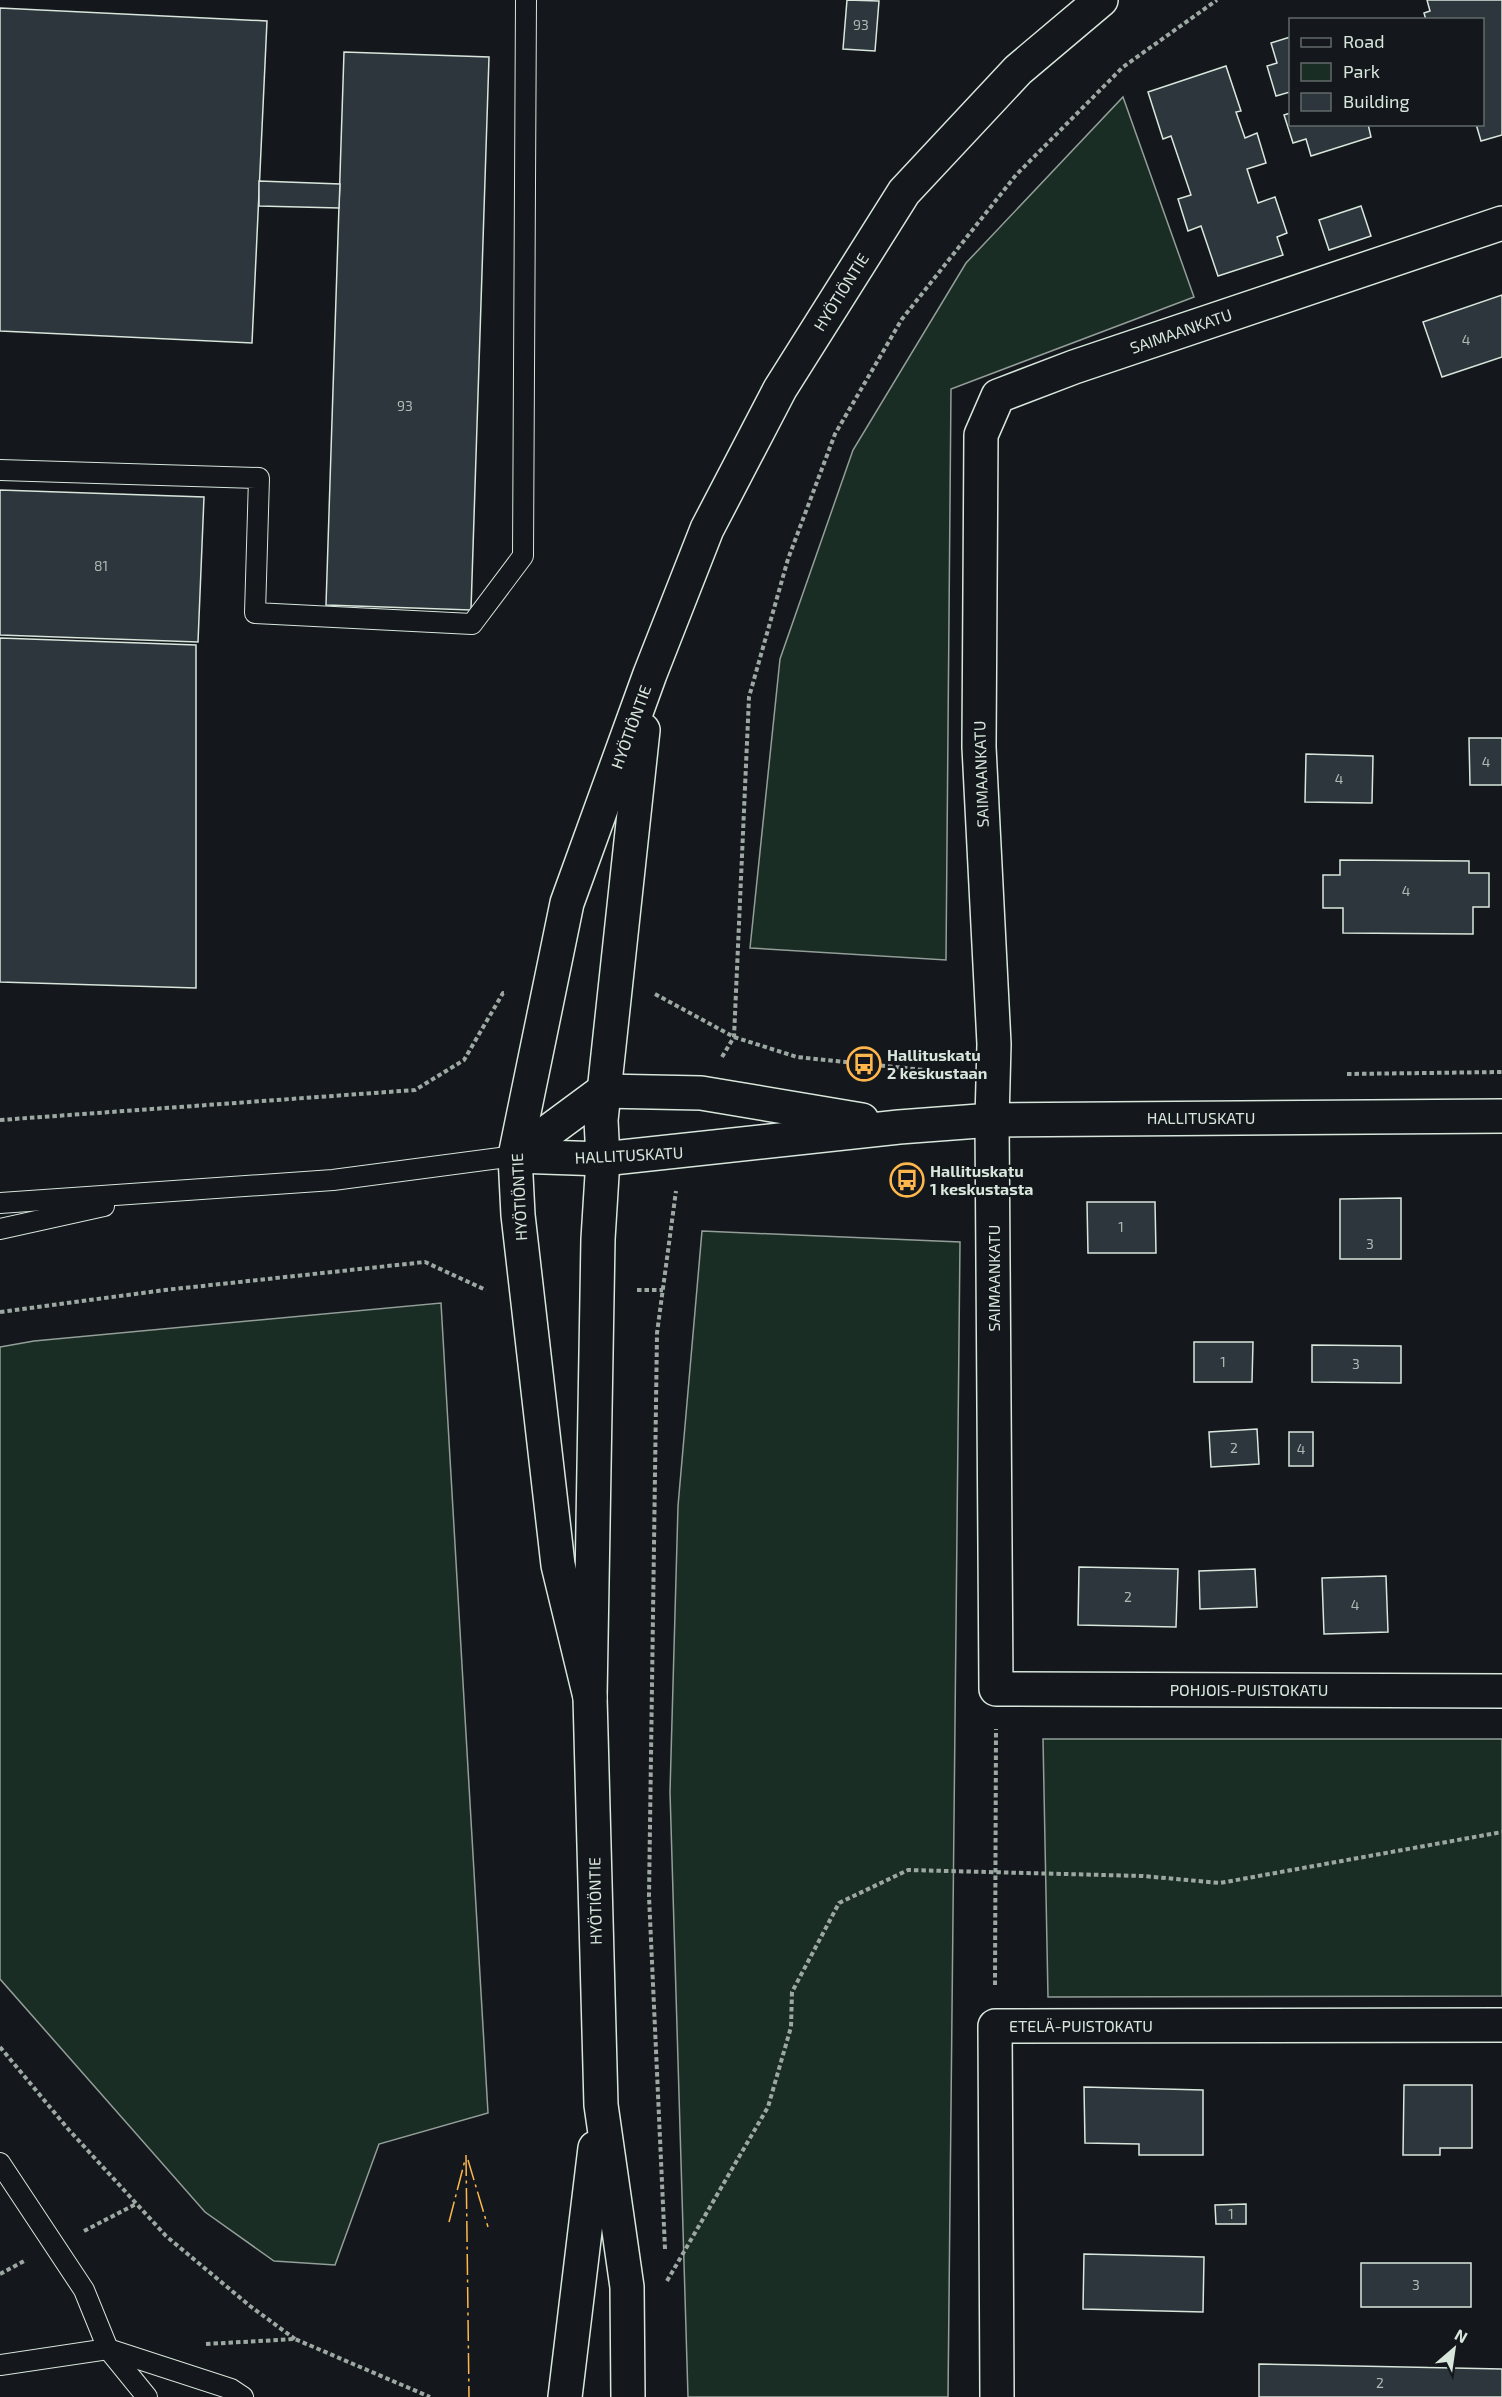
<svg xmlns="http://www.w3.org/2000/svg" width="1502" height="2397" font-family="'Exo 2',sans-serif">
<rect width="100%" height="100%" fill="#14181c"/>
<!-- green -->
<g fill="#1a2d24" stroke="#939e99" stroke-width="1.5">
<polygon points="1123,97 1194,297 951,389 946,960 750,948 780,659 853,450 966,263"/>
<polygon points="702,1231 960,1242 948,2397 688,2397 670,1792 678,1506"/>
<polygon points="441,1303 488,2113 379,2144 335,2265 274,2261 205,2212 0,1979 0,1347 34,1341"/>
<polygon points="1043,1739 1502,1739 1502,1996 1048,1997"/>
</g>
<!-- building -->
<g fill="#2c363c" stroke="#d8e6dc" stroke-width="1.5">
<polygon points="847,0 879,1 875,51 843,49"/>
<polygon points="1427,0 1502,0 1502,135 1481,141 1476,124 1482,124 1482,20 1426,20 1424,13 1430,11"/>
<polygon points="0,8 267,21 252,343 0,331"/>
<polygon points="1290,37 1290,92 1276,96 1267,66 1277,63 1271,43"/>
<polygon points="344,52 489,57 471,610 326,605"/>
<polygon points="1226,66 1241,111 1236,112 1245,138 1257,133 1266,163 1247,169 1258,203 1275,197 1287,233 1277,237 1283,255 1218,276 1201,226 1188,231 1178,199 1191,195 1171,136 1163,139 1148,92"/>
<polygon points="1290,113 1290,124 1368,124 1371,137 1311,156 1306,139 1293,143 1284,115"/>
<polygon points="259,181 340,184 339,208 259,206"/>
<polygon points="1361,206 1371,236 1329,250 1319,220"/>
<polygon points="1502,295 1502,357 1442,377 1423,322"/>
<polygon points="0,490 204,497 198,642 0,635"/>
<polygon points="0,638 196,645 196,988 0,982"/>
<polygon points="1469,738 1502,738 1502,785 1470,785"/>
<polygon points="1306,754 1373,756 1372,803 1305,802"/>
<polygon points="1340,860 1469,861 1469,873 1489,873 1489,907 1473,907 1473,934 1343,933 1343,908 1323,908 1323,875 1340,875"/>
<polygon points="1401,1198 1401,1259 1340,1259 1340,1199"/>
<polygon points="1087,1202 1155,1202 1156,1253 1088,1253"/>
<polygon points="1194,1342 1253,1342 1252,1382 1194,1382"/>
<polygon points="1312,1345 1401,1346 1401,1383 1312,1382"/>
<polygon points="1257,1429 1259,1464 1211,1467 1209,1432"/>
<rect x="1289" y="1432" width="24" height="34"/>
<polygon points="1079,1567 1178,1569 1176,1627 1078,1625"/>
<polygon points="1255,1569 1257,1607 1200,1609 1199,1571"/>
<polygon points="1386,1576 1388,1632 1324,1634 1322,1578"/>
<polygon points="1404,2085 1472,2085 1472,2148 1440,2148 1440,2155 1403,2155"/>
<polygon points="1084,2087 1203,2090 1203,2155 1139,2155 1139,2144 1085,2143"/>
<polygon points="1246,2204 1246,2224 1216,2224 1215,2205"/>
<polygon points="1084,2254 1204,2257 1203,2312 1083,2309"/>
<rect x="1361" y="2263" width="110" height="44"/>
<polygon points="1259,2364 1502,2369 1502,2397 1259,2397"/>
</g>
<g fill="none" stroke-linecap="round" stroke-linejoin="round">
<defs>
<g id="lane">
<polyline points="0,470 259,478 255,613 472,624 523,556 526,0"/>
<polyline points="0,1203 333,1180 515,1156"/>
<polyline points="0,1229 104,1206"/>
<polyline points="0,2163 84,2290 108,2349 147,2397"/>
<polyline points="0,2365 108,2349 231,2389 243,2397"/>
</g>
<g id="street">
<polyline points="1502,223 1074,367 998,396 981,435 979,747 994,1044 992,1120 996,1689 1502,1691"/>
<polyline points="997,2397 995,2026 1502,2025"/>
</g>
<g id="secondary">
<polyline points="515,1156 603,1159 899,1127 992,1120 1502,1116"/>
<polyline points="515,1156 603,1091 701,1093 862,1120"/>
<polyline points="590,1697 558,1565 518,1215 515,1156 567,903 650,674 707,529 780,389 904,192 1018,70 1101,0"/>
<polyline points="565,2397 595,2148"/>
<polyline points="628,2397 627,2287 601,2105 590,1697 598,1239 603,1159 601,1120 643,730"/>
</g>
</defs>
<!-- lane casing -->
<use href="#lane" stroke="#d8e6dc" stroke-width="22"/>
<!-- street casing -->
<use href="#street" stroke="#d8e6dc" stroke-width="36"/>
<!-- secondary casing -->
<use href="#secondary" stroke="#d8e6dc" stroke-width="36"/>
<!-- path -->
<g stroke="#9da8a2" stroke-width="4" stroke-dasharray="4.5 3" stroke-linecap="butt">
<polyline points="655,994 734,1037 797,1057 953,1073"/>
<polyline points="722,1057 734,1037 749,697 788,559 835,434 902,319 1016,175 1123,67 1217,0"/>
<polyline points="1347,1074 1502,1072"/>
<polyline points="0,1120 415,1090 464,1060 503,993 507,993"/>
<polyline points="637,1290 663,1290"/>
<polyline points="0,1312 165,1290 425,1262 486,1290"/>
<polyline points="995,1985 996,1729"/>
<polyline points="0,2047 69,2130 166,2236 250,2306 295,2339"/>
<polyline points="84,2231 136,2204"/>
<polyline points="665,2249 649,1896 657,1333 676,1191"/>
<polyline points="0,2274 26,2260"/>
<polyline points="667,2281 768,2107 791,2027 792,1992 839,1903 908,1870 1143,1876 1220,1883 1502,1832"/>
<polyline points="206,2344 295,2339 430,2397"/>
</g>
<!-- lane -->
<use href="#lane" stroke="#14181c" stroke-width="20"/>
<!-- street -->
<use href="#street" stroke="#14181c" stroke-width="33"/>
<!-- secondary -->
<use href="#secondary" stroke="#14181c" stroke-width="33"/>
<!-- power -->
<g stroke="#ffb74d" stroke-width="1.5" stroke-dasharray="21 4.5 3 4.5" stroke-linecap="butt">
<polyline points="466,2155 469,2397"/>
<polyline points="468,2160 488,2227"/>
<polyline points="449,2222 465,2160"/>
</g>
</g>
<!-- icons -->
<defs>
<symbol id="bus-ring" viewBox="-11 -11 22 22"><circle r="9.5" fill="#14181c" stroke="#ffb74d" stroke-width="1.5"/><path d="M-5-6H5V4H4V6H2V4H-2V6H-4V4H-5ZM-3.5-4V0h7V-4ZM-3.5 1.2v1.5H-2V1.2ZM2 1.2v1.5H3.5V1.2Z" fill="#ffb74d"/></symbol>
</defs>
<g fill-rule="evenodd">
<use href="#bus-ring" x="845" y="1045" width="38" height="38"/>
<use href="#bus-ring" x="888" y="1161" width="38" height="38"/>
</g>
<g text-anchor="middle" stroke-width="4.5" stroke-linejoin="round" paint-order="stroke">
<!-- number labels -->
<g font-size="14" fill="#adbab4">
<text x="861" y="30">93</text>
<text x="1466" y="345">4</text>
<text x="405" y="411">93</text>
<text x="101" y="571">81</text>
<text x="1486" y="767">4</text>
<text x="1339" y="784">4</text>
<text x="1406" y="896">4</text>
<text x="1121" y="1232">1</text>
<text x="1370" y="1249">3</text>
<text x="1223" y="1367">1</text>
<text x="1356" y="1369">3</text>
<text x="1234" y="1453">2</text>
<text x="1301" y="1454">4</text>
<text x="1128" y="1602">2</text>
<text x="1355" y="1610">4</text>
<text x="1231" y="2219">1</text>
<text x="1416" y="2290">3</text>
<text x="1380" y="2388">2</text>
</g>
<!-- street labels -->
<g font-size="16" fill="#d8e6dc" stroke="#14181c">
<text transform="translate(841 292) rotate(-58)" y="6">HYÖTIÖNTIE</text>
<text transform="translate(1181 331) rotate(-19)" y="6">SAIMAANKATU</text>
<text transform="translate(631 727) rotate(-70)" y="6">HYÖTIÖNTIE</text>
<text transform="translate(981 774) rotate(-92)" y="6">SAIMAANKATU</text>
<text x="1201" y="1124">HALLITUSKATU</text>
<text transform="translate(629 1155) rotate(-3)" y="6">HALLITUSKATU</text>
<text transform="translate(519 1197) rotate(-93)" y="6">HYÖTIÖNTIE</text>
<text transform="translate(994 1278) rotate(-90)" y="6">SAIMAANKATU</text>
<text x="1249" y="1696">POHJOIS-PUISTOKATU</text>
<text transform="translate(595 1901) rotate(-91)" y="6">HYÖTIÖNTIE</text>
<text x="1081" y="2032">ETELÄ-PUISTOKATU</text>
</g>
<!-- poi labels -->
<g font-size="16" font-weight="bold" fill="#d8e6dc" stroke="#14181c" text-anchor="start">
<text x="887" y="1061">Hallituskatu<tspan x="887" dy="18">2 keskustaan</tspan></text>
<text x="930" y="1177">Hallituskatu<tspan x="930" dy="18">1 keskustasta</tspan></text>
</g>
</g>
<!-- legend -->
<rect x="1289" y="18" width="195" height="108" fill="#14181c" stroke="#626a69" stroke-width="1.5"/>
<rect x="1301" y="38" width="30" height="9" fill="#14181c" stroke="#626a69" stroke-width="1.5"/>
<text x="1343" y="48" font-size="18" fill="#d8e6dc">Road</text>
<rect x="1301" y="63" width="30" height="18" fill="#1a2d24" stroke="#626a69" stroke-width="1.5"/>
<text x="1343" y="78" font-size="18" fill="#d8e6dc">Park</text>
<rect x="1301" y="93" width="30" height="18" fill="#2c363c" stroke="#626a69" stroke-width="1.5"/>
<text x="1343" y="108" font-size="18" fill="#d8e6dc">Building</text>
<!-- north arrow -->
<g transform="translate(1454 2349) rotate(29)" stroke="#14181c" stroke-width="4.5" paint-order="stroke">
<path d="M0-4.5L10 22L0 15L-10 22Z" fill="#d8e6dc"/>
<text y="-9" font-size="16" font-weight="bold" text-anchor="middle" fill="#d8e6dc">N</text>
</g>
</svg>
